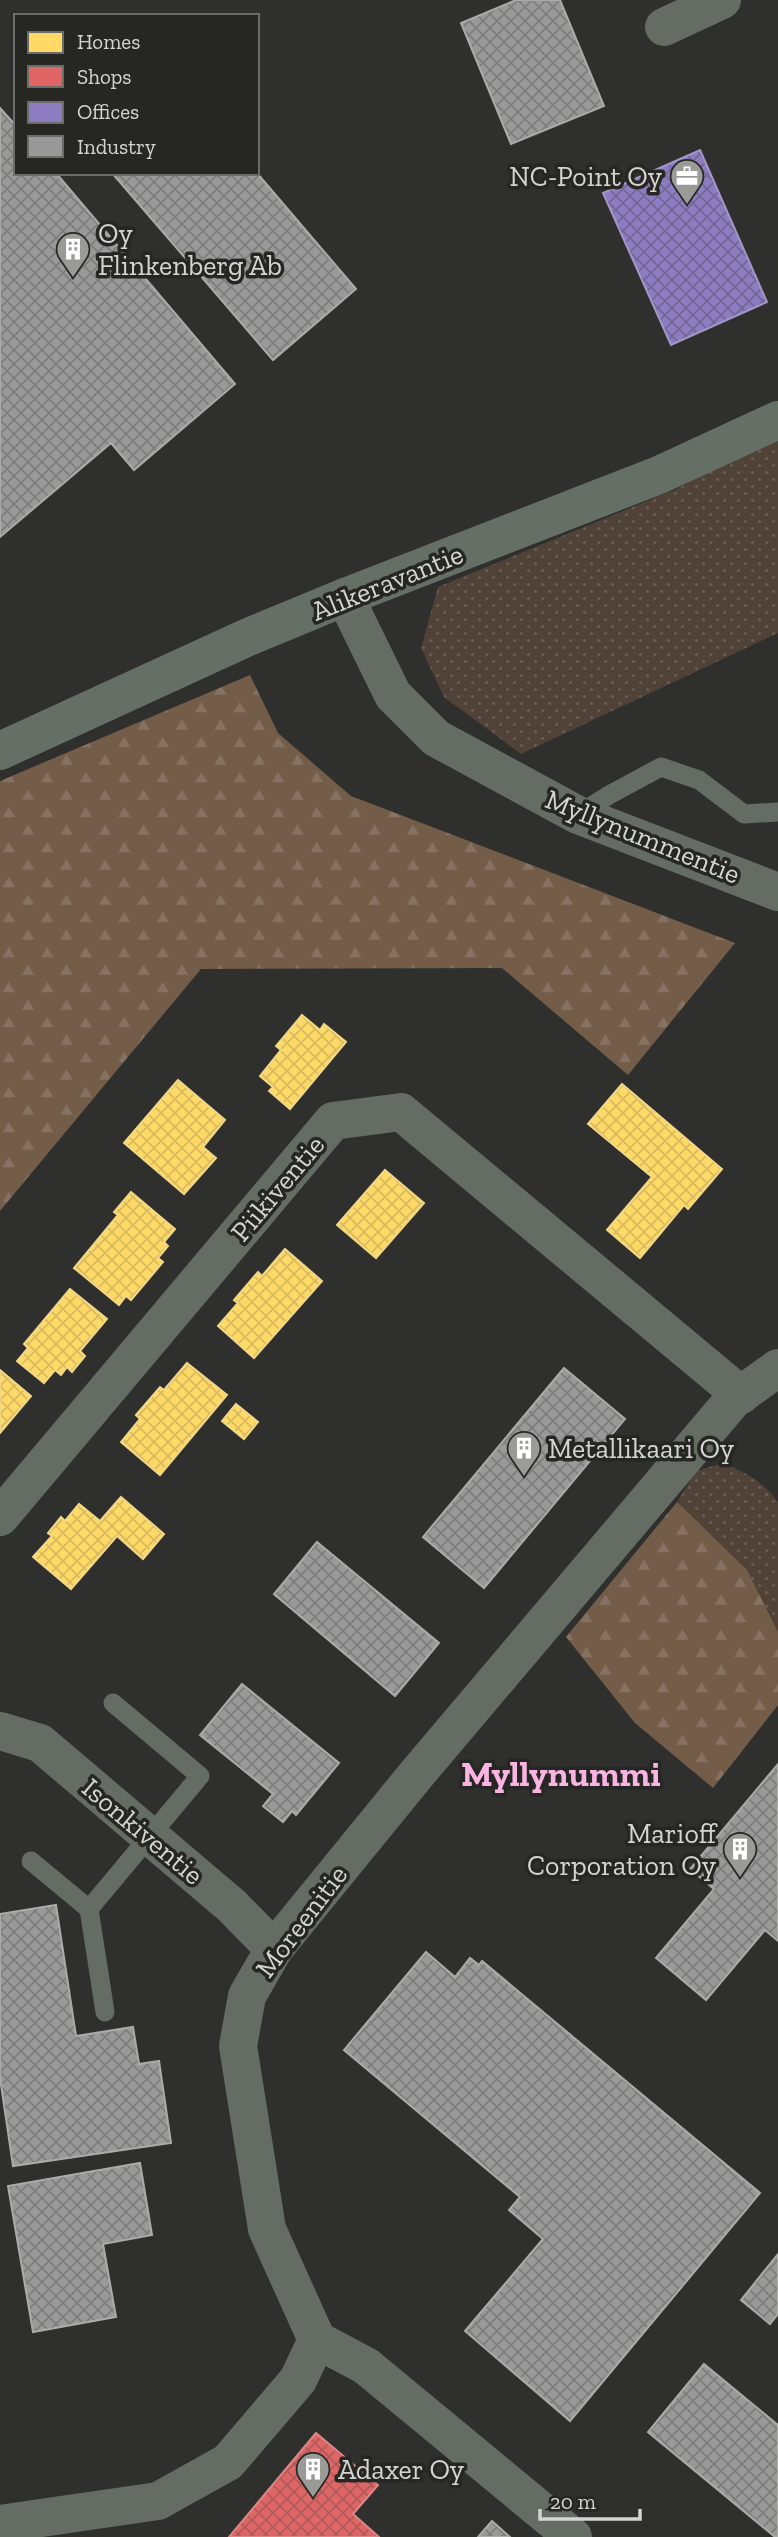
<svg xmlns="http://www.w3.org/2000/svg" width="778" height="2537" font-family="'Zilla Slab',serif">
<defs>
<pattern id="grass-dots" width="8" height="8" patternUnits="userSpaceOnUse" patternTransform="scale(1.75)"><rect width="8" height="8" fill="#504237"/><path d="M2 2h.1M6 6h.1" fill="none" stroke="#685c53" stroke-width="1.8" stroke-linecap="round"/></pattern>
<pattern id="forest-firs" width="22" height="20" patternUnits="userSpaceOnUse" patternTransform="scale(1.75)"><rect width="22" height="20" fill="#735c48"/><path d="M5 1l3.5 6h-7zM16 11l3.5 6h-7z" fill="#867262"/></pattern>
<pattern id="homes-cross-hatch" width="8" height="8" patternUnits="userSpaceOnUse" patternTransform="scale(1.75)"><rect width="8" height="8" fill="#ffd966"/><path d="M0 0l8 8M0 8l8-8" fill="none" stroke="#d9ba5e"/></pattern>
<pattern id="shops-cross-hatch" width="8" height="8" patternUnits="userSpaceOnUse" patternTransform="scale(1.75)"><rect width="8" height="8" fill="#e06666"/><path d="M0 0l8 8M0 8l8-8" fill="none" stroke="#b05b5a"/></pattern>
<pattern id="offices-cross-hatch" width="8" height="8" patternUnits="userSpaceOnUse" patternTransform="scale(1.75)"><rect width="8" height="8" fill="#8e7cc3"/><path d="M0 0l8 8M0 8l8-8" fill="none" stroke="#736795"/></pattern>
<pattern id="industry-cross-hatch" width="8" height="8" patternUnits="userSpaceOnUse" patternTransform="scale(1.75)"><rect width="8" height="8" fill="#999"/><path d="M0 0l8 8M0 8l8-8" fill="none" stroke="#7e7e7e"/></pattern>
</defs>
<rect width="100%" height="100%" fill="#2f302e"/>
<!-- grass -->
<g fill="url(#grass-dots)">
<polygon points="778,437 778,633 521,754 444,697 421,648 438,587 674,490"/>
<path d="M 723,1463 C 745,1472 764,1482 778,1502 L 778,1633 L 677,1502 L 696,1471 Z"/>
</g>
<!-- forest -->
<g fill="url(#forest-firs)">
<polygon points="250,675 278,733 351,796 735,943 628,1075 502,968 201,969 0,1211 0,781"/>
<polygon points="677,1502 747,1570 778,1632 778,1705 713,1788 635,1723 566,1637"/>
</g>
<!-- homes -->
<g fill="url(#homes-cross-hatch)" stroke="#f2d886" stroke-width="2">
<polygon points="302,1015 320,1030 324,1024 346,1042 290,1109 269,1091 273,1087 260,1076 281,1050 276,1046"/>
<polygon points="178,1080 225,1120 203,1147 216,1158 184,1194 124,1143"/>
<polygon points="622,1084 722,1169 688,1209 684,1205 640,1258 607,1230 652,1177 588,1124"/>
<polygon points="385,1170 424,1203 376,1258 337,1225"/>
<polygon points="131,1192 175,1229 164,1242 168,1246 158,1258 163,1262 131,1300 126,1296 119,1305 74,1268 118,1215 114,1212"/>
<polygon points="285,1249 322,1281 254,1358 218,1326 238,1303 234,1300 258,1272 262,1276"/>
<polygon points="70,1289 107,1319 80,1351 85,1356 72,1372 67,1367 61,1375 55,1370 44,1383 17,1361 28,1348 24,1344"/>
<polygon points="187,1363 227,1395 160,1475 121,1442 140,1419 136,1415 160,1387 164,1390"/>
<polygon points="0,1370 31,1396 0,1433"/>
<polygon points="236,1404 258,1422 244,1439 222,1421"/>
<polygon points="121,1497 164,1534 143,1559 117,1536 71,1589 33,1557 52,1536 48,1533 61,1517 65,1521 79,1504 100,1521"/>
</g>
<!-- shops -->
<polygon fill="url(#shops-cross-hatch)" stroke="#dc8786" stroke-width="2" points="316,2433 378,2485 353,2514 379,2537 229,2537"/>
<!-- offices -->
<polygon fill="url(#offices-cross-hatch)" stroke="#a397c8" stroke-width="2" points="700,150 767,302 671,345 603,193"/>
<!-- industry -->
<g fill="url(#industry-cross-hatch)" stroke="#ababaa" stroke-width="2">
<polygon points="516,0 560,0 604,106 511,144 461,23"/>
<polygon points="0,108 16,126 16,173 56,173 235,384 134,470 111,443 0,537"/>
<polygon points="112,173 257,173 356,289 273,360"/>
<polygon points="564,1368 625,1419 484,1588 423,1537"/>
<polygon points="317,1542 439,1643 395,1696 274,1594"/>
<polygon points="242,1684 339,1763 296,1815 292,1811 283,1822 263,1806 273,1794 200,1735"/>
<polygon points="778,1764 778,1941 765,1930 706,2000 656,1958 714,1889 690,1869"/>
<polygon points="56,1905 76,2036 133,2027 139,2064 159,2061 171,2143 13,2166 0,2078 0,1914"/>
<polygon points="426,1952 455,1977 470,1958 479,1965 482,1961 760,2193 570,2421 465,2331 543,2239 509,2210 520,2197 344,2050"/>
<polygon points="140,2163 152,2235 103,2244 116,2317 33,2332 8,2186"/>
<polygon points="778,2254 778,2314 770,2324 741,2300"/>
<polygon points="704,2364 778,2425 778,2537 775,2537 648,2432"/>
<polygon points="492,2521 510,2537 478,2537"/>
</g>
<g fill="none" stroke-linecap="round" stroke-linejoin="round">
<!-- lane -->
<g stroke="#646c64" stroke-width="19">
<polyline points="578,815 609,795 661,767 699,780 744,814 778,812"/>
<polyline points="31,1861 89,1909 105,2012"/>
<polyline points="89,1909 200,1776 113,1703"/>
</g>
<!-- street -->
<g stroke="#646c64" stroke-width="38">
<polyline points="664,27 722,0"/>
<polyline points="345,597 393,695 436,738 578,815 778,892"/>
<polyline points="0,1517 333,1121 401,1112 741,1395"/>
<polyline points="0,1731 40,1743 232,1906 274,1949"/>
<polyline points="0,2524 158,2501 228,2462 298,2380 317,2340"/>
<polyline points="573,2537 366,2366 317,2340 267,2229 238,2046 247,1996 274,1949 415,1776 733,1400 778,1368"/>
</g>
<!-- secondary -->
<polyline stroke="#666f65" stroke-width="38" points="0,751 246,638 345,597 659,475 778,420"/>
</g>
<!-- icons -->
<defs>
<symbol id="office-pin" viewBox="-11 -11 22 30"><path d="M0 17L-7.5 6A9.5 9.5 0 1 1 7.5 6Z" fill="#9a9b99" stroke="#262723"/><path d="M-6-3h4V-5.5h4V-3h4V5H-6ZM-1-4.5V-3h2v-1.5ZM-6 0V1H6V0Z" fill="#fff"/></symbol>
<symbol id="building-pin" viewBox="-11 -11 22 30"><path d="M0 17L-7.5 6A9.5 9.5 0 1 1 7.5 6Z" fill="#9a9b99" stroke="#262723"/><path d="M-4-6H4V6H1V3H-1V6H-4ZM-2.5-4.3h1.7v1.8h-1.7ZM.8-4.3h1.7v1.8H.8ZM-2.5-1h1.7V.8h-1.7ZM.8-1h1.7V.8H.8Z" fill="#fff"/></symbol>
</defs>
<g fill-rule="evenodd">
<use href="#office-pin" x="668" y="157" width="38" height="52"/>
<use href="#building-pin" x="54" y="230" width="38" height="52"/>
<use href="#building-pin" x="505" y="1429" width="38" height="52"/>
<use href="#building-pin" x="721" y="1830" width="38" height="52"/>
<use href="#building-pin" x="294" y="2450" width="38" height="52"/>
</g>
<g text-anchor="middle" stroke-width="7" stroke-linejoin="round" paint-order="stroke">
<!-- poi labels -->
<g font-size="28" fill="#d4d5d2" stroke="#262723" text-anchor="start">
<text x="662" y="186" text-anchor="end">NC-Point Oy</text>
<text x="98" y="243">Oy<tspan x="98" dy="32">Flinkenberg Ab</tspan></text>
<text x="548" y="1458">Metallikaari Oy</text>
<text x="716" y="1843" text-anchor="end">Marioff<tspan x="716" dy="32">Corporation Oy</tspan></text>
<text x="338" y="2479">Adaxer Oy</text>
</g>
<!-- street labels -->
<g font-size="28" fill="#d4d5d2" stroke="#262723">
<text transform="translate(387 582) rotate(-22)" y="10">Alikeravantie</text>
<text transform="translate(643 836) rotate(22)" y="10">Myllynummentie</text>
<text transform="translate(277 1188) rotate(-50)" y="10">Piikiventie</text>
<text transform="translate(143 1831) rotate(40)" y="10">Isonkiventie</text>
<text transform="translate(301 1921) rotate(-53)" y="10">Moreenitie</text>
</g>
<!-- district labels -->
<g font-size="35" font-weight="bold" fill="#fab4e3" stroke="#262723">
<text x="561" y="1786">Myllynummi</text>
</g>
</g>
<!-- legend -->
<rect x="14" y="14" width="245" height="161" fill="#262723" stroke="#6c6d69" stroke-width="2"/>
<rect x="28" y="32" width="35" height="21" fill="#ffd966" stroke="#6c6d69" stroke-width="2"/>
<text x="77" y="49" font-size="21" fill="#d4d5d2">Homes</text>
<rect x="28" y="66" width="35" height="21" fill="#e06666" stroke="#6c6d69" stroke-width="2"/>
<text x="77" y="84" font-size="21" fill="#d4d5d2">Shops</text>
<rect x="28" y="102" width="35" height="21" fill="#8e7cc3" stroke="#6c6d69" stroke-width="2"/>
<text x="77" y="119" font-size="21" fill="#d4d5d2">Offices</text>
<rect x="28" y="136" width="35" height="21" fill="#999999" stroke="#6c6d69" stroke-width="2"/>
<text x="77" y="154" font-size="21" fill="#d4d5d2">Industry</text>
<!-- scale -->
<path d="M540 2509v10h100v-10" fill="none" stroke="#d4d5d2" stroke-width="3.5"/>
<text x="550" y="2509" font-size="21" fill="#d4d5d2" stroke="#262723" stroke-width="5" paint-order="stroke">20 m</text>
</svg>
